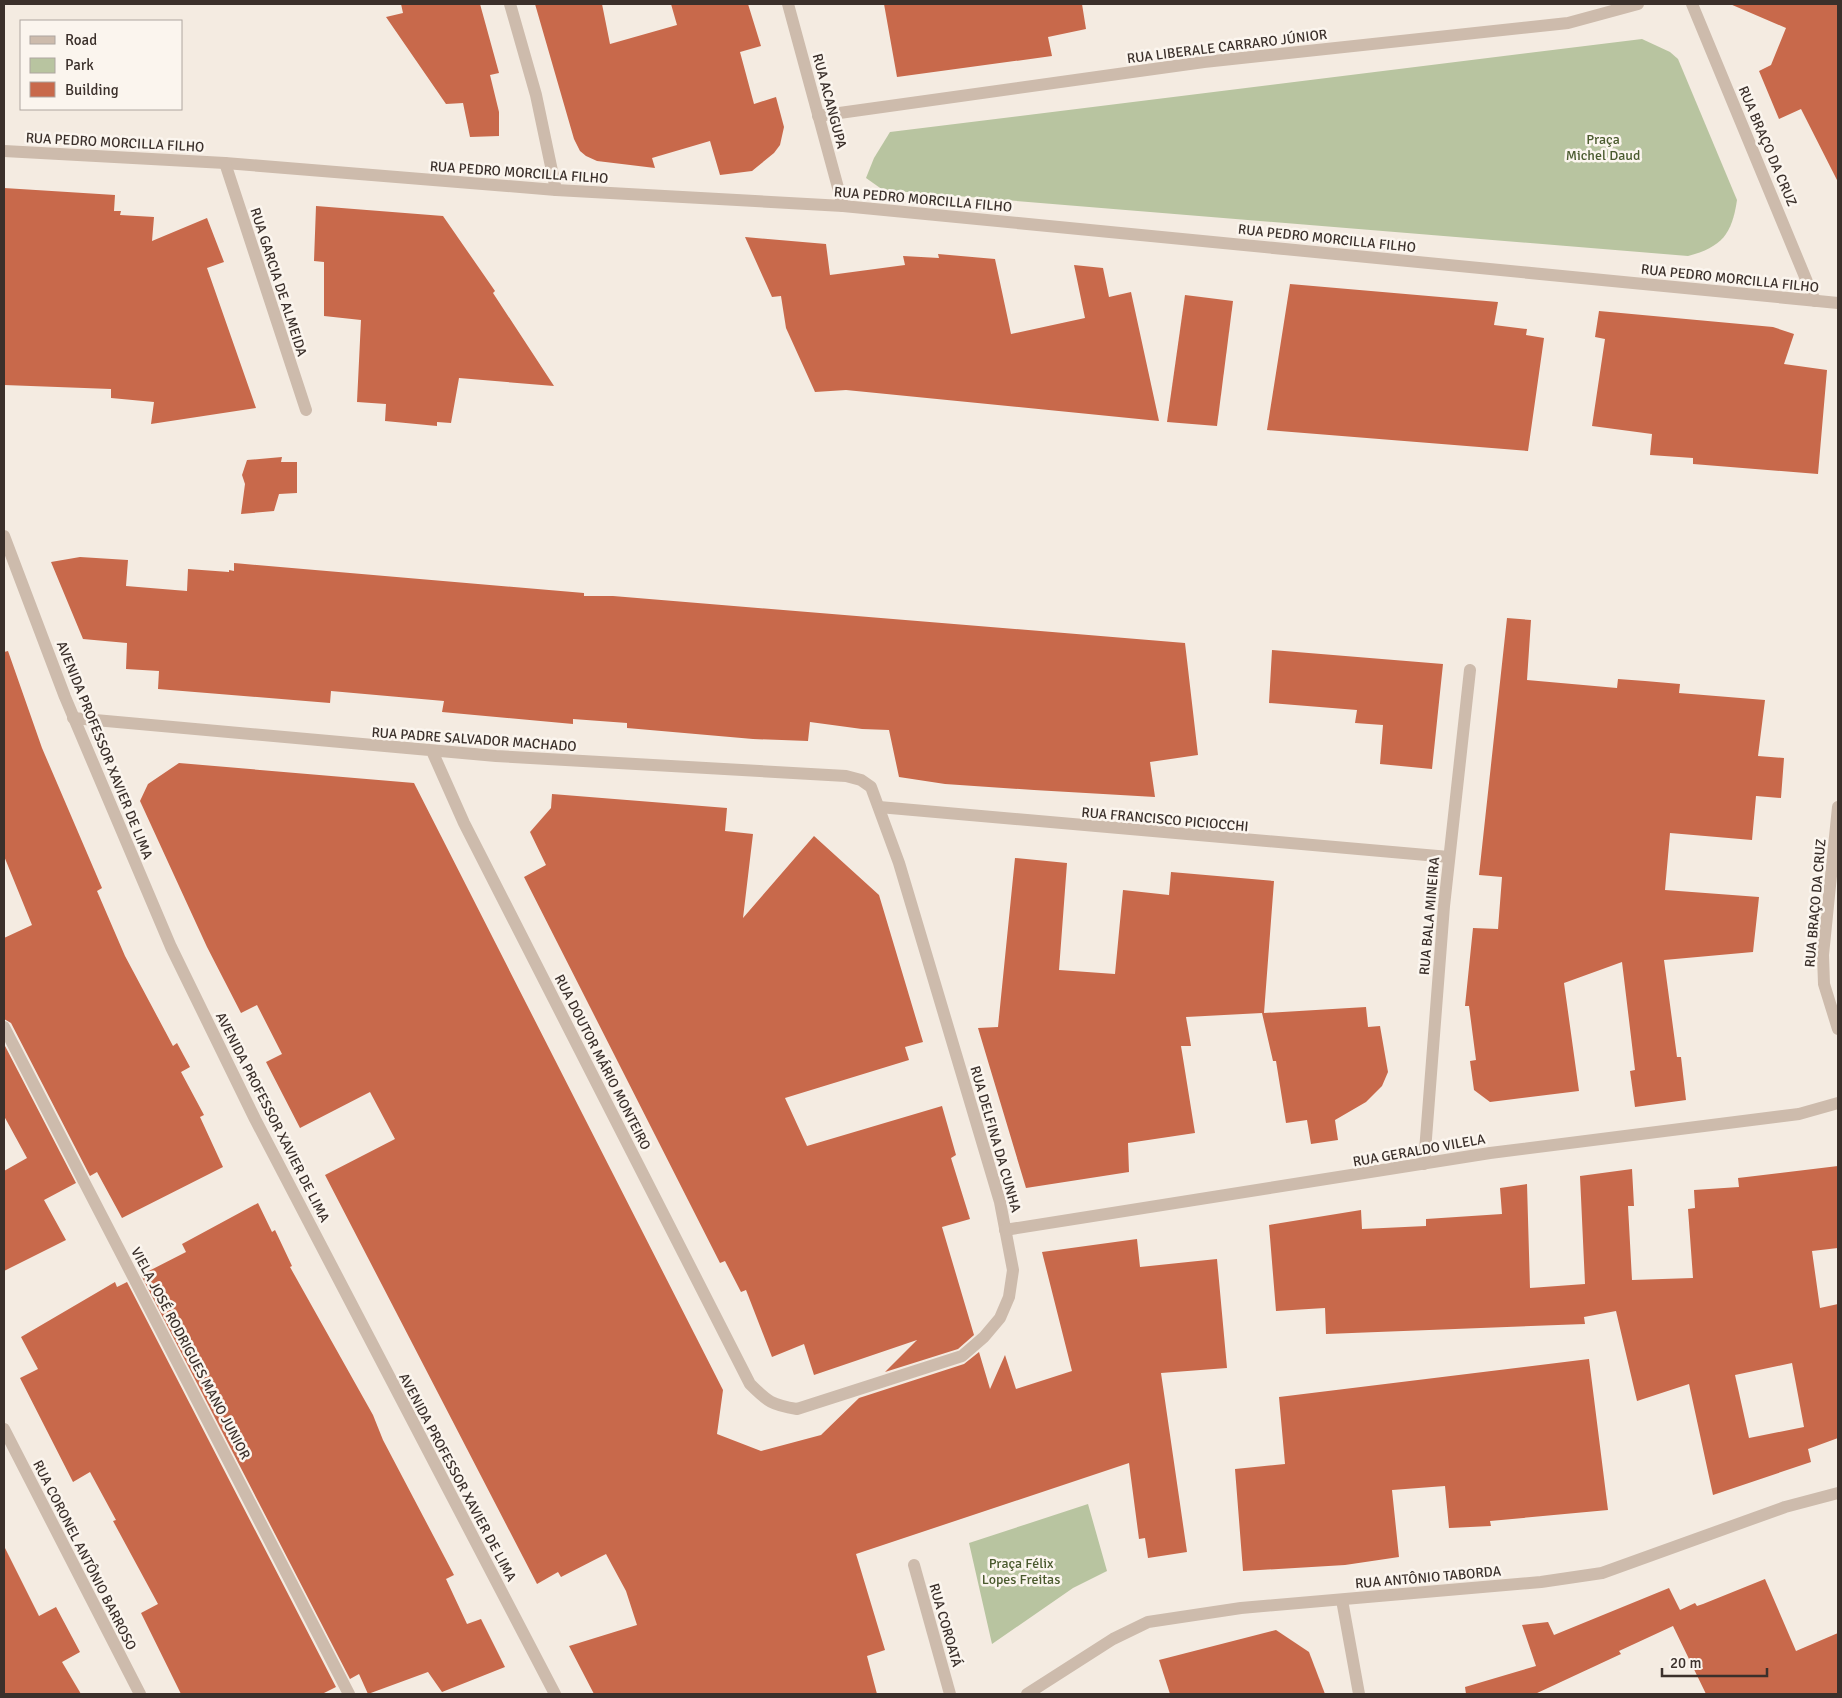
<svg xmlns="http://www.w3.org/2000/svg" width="1842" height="1698" font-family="Signika,sans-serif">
<rect width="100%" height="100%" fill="#f4ebe1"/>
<!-- green -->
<g fill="#b8c4a0">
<path d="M 1642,39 L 1670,52 L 1678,59 L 1737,200 C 1732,234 1722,247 1688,256 L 883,190 L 866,178 L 874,158 L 890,132 Z"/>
<polygon points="1088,1504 1107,1571 1073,1588 992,1644 969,1543"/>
</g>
<!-- building -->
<g fill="#c8694b" fill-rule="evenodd">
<polygon points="401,4 480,4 499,73 490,75 499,112 499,136 470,137 463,103 446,104 386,17 403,13"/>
<polygon points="535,4 602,4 610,44 677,25 671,4 748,4 761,46 740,52 754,104 776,97 784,127 780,145 774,153 752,171 720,175 710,141 652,158 655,168 597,161 586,156 580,151 574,139"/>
<polygon points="884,4 1082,4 1086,29 1048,37 1052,56 897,77"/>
<polygon points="1730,4 1838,4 1838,182 1801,109 1779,119 1759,71 1771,65 1786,28"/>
<polygon points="4,188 115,195 114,211 121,211 120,215 154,217 152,241 207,218 224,262 207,268 256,408 151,424 154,402 111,398 111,389 4,385"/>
<polygon points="316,206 443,216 495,291 493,293 554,386 459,378 451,423 437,422 437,426 385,421 386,404 357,402 361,320 324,316 324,262 314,261"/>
<polygon points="745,237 826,244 830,275 905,265 903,256 939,258 938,254 995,259 1011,334 1085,318 1074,265 1103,268 1109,297 1131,292 1159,421 846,390 815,392 786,328 781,296 772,297"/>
<polygon points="1290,284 1498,302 1494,325 1527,329 1526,335 1544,338 1528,451 1267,430"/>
<polygon points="1185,295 1233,301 1217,426 1167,422"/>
<polygon points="1599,311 1773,327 1794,334 1784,364 1827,370 1818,474 1693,464 1693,458 1650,455 1652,434 1592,426 1605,339 1595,337"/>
<polygon points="282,457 281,462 297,462 297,493 279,494 274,511 241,514 245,484 242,475 247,460"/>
<polygon points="80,557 128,560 126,586 187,591 188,569 229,572 229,570 234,571 234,563 584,593 584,596 613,596 1185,643 1198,755 1150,762 1155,797 1034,790 945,784 899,777 889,730 862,729 810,722 808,741 753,739 627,728 627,723 573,719 573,724 442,712 444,701 331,691 330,703 158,689 159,671 126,669 127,643 83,639 51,562"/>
<polygon points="1507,618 1531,620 1527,680 1617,688 1618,679 1645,681 1680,684 1679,693 1765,700 1758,756 1784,758 1781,798 1756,796 1752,840 1670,833 1665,890 1759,897 1753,952 1664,960 1677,1057 1681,1057 1686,1100 1635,1107 1630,1071 1635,1070 1622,962 1564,983 1579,1091 1490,1102 1474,1090 1470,1061 1476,1060 1469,1006 1465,1006 1473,928 1498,929 1502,877 1479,875"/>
<polygon points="1272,650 1443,664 1432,769 1380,764 1383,725 1355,723 1357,710 1269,703"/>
<polygon points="8,651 42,748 102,888 97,891 125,956 173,1046 177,1043 190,1067 181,1072 204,1115 200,1117 223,1167 122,1218 97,1172 90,1176 11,1023 4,1019 4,938 32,925 4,856 4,652"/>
<polygon points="179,763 414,783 723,1390 717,1434 761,1451 821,1435 859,1398 964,1364 979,1352 990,1389 1005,1355 1016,1389 1072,1371 1042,1252 1137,1239 1140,1267 1217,1259 1227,1368 1161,1373 1187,1552 1148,1558 1145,1538 1139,1539 1129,1463 856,1554 885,1650 867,1656 877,1694 594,1694 569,1646 637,1625 626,1591 606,1554 561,1577 558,1572 537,1584 325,1175 395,1139 370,1092 300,1128 266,1062 282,1054 257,1005 241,1013 207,947 140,801 148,784"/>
<polygon points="552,794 727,808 725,831 753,834 743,918 814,836 879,895 923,1042 905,1047 909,1060 785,1098 807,1146 942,1106 956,1155 951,1158 970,1219 942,1227 974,1335 958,1349 885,1372 917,1340 814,1375 804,1344 772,1357 746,1290 741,1292 725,1261 720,1263 524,877 546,865 530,832 551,808"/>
<polygon points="1015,858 1067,863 1059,970 1115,974 1123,890 1169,895 1171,872 1274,881 1264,1013 1366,1007 1368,1027 1380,1026 1388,1072 1382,1086 1366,1102 1335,1120 1338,1140 1311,1144 1307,1120 1286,1123 1276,1061 1273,1061 1262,1013 1186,1017 1191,1046 1181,1046 1195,1133 1128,1143 1129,1172 1026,1188 978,1028 998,1027"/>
<polygon points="4,1044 76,1183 44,1200 66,1240 4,1271 4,1171 27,1158 4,1116"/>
<path d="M 1838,1166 L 1838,1248 L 1812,1251 L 1820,1308 L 1838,1304 L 1838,1438 L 1808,1449 L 1811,1462 L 1713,1495 L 1689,1384 L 1637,1401 L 1616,1311 L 1584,1317 L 1585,1324 L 1326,1334 L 1325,1308 L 1276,1311 L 1269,1225 L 1361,1210 L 1362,1229 L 1426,1226 L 1426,1219 L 1502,1214 L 1500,1188 L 1527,1184 L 1530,1288 L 1585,1284 L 1580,1176 L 1632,1169 L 1634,1206 L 1628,1206 L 1632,1280 L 1693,1278 L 1688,1209 L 1695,1208 L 1694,1190 L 1739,1187 L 1738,1178 ZM 1792,1363 L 1804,1427 L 1749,1438 L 1735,1375 Z"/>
<polygon points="258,1203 272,1232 275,1230 292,1266 290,1267 373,1415 383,1440 454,1575 446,1579 467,1624 481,1619 505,1667 442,1692 428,1672 368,1694 359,1674 350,1679 141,1275 186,1252 182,1244"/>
<polygon points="115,1282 117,1287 127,1282 336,1687 322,1694 181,1694 141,1613 158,1604 113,1521 116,1520 90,1472 73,1482 20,1378 38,1369 21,1337"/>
<polygon points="1589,1359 1608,1510 1490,1521 1491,1526 1449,1528 1445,1486 1392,1490 1399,1557 1345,1565 1243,1571 1235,1469 1285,1464 1279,1397"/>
<polygon points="4,1546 39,1616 56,1607 80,1652 62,1662 81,1694 4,1694"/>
<polygon points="1765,1579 1796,1651 1838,1633 1838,1694 1706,1694 1673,1626 1619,1651 1621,1654 1535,1694 1466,1694 1465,1687 1536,1666 1522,1625 1548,1622 1554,1635 1669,1588 1680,1610 1695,1603 1697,1606 1703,1604"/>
<polygon points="1276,1630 1309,1652 1325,1694 1170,1694 1159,1660"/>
</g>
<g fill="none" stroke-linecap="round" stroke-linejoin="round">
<!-- minor -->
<g stroke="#cdbbac" stroke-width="12">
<polyline points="510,4 536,95 556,190"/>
<polyline points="788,4 843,206"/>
<polyline points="1692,4 1815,301"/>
<polyline points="818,116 1204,62 1568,23 1638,4"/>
<polyline points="4,151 225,163 556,190 843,206 1838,303"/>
<polyline points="225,163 306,410"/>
<polyline points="4,536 65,697 171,947 255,1119 555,1694"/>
<path d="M 73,718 L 496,756 L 846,776 L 861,780 L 871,787 L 899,863 L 1000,1202 L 1013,1270 L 1009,1297 L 1000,1318 L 984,1337 L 962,1356 L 797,1409 C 772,1405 768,1402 750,1384 L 464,823 L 432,751"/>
<polyline points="879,807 1449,857"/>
<polyline points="1838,807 1823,955 1824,984 1838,1029"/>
<polyline points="4,1027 349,1694"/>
<polyline points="1424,1164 1444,906 1470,670"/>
<polyline points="1005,1230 1490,1153 1799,1114 1838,1103"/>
<polyline points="4,1429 140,1694"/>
<polyline points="914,1565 950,1694"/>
<polyline points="1342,1600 1359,1694"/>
<polyline points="1027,1694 1113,1639 1148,1622 1241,1608 1541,1582 1602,1573 1785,1507 1838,1493"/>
</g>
</g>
<g text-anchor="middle" stroke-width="5" stroke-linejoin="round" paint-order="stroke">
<!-- street labels -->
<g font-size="14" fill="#3b302b" stroke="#fbf5ee">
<text transform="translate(1227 46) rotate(-7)" y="5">RUA LIBERALE CARRARO JÚNIOR</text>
<text transform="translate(830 101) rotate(75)" y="5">RUA ACANGUPA</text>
<text transform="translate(115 142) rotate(3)" y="5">RUA PEDRO MORCILLA FILHO</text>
<text transform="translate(1768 146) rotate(67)" y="5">RUA BRAÇO DA CRUZ</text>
<text transform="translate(519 172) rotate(4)" y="5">RUA PEDRO MORCILLA FILHO</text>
<text transform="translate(923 199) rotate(5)" y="5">RUA PEDRO MORCILLA FILHO</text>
<text transform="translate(1327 238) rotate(6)" y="5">RUA PEDRO MORCILLA FILHO</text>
<text transform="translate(1730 278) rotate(6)" y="5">RUA PEDRO MORCILLA FILHO</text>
<text transform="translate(279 282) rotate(72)" y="5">RUA GARCIA DE ALMEIDA</text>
<text transform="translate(474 739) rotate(4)" y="5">RUA PADRE SALVADOR MACHADO</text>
<text transform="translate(105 750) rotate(68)" y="5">AVENIDA PROFESSOR XAVIER DE LIMA</text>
<text transform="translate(1165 819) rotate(5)" y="5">RUA FRANCISCO PICIOCCHI</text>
<text transform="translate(1815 903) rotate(-85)" y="5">RUA BRAÇO DA CRUZ</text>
<text transform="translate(1429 916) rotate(-85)" y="5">RUA BALA MINEIRA</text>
<text transform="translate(603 1062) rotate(63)" y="5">RUA DOUTOR MÁRIO MONTEIRO</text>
<text transform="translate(273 1117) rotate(63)" y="5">AVENIDA PROFESSOR XAVIER DE LIMA</text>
<text transform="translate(996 1139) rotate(74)" y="5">RUA DELFINA DA CUNHA</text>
<text transform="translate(1419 1150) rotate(-10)" y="5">RUA GERALDO VILELA</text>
<text transform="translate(191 1353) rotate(62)" y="5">VIELA JOSÉ RODRIGUES MANO JUNIOR</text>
<text transform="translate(458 1477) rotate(62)" y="5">AVENIDA PROFESSOR XAVIER DE LIMA</text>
<text transform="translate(85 1555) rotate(63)" y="5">RUA CORONEL ANTÔNIO BARROSO</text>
<text transform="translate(1428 1577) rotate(-5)" y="5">RUA ANTÔNIO TABORDA</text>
<text transform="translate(946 1625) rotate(74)" y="5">RUA COROATÁ</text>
</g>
<!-- park labels -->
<g font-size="14" fill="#4a5a2e" stroke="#fbf5ee">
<text x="1603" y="144">Praça<tspan x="1603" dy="16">Michel Daud</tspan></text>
<text x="1021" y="1568">Praça Félix<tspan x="1021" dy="16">Lopes Freitas</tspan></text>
</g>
</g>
<!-- border -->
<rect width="1842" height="1698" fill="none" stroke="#3b302b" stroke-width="10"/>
<!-- legend -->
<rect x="20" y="20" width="162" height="90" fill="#fbf5ee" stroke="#aea6a0"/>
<rect x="30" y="36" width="25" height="8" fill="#cdbbac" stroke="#aea6a0"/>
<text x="65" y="45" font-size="15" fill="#3b302b">Road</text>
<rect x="30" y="58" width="25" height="15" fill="#b8c4a0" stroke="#aea6a0"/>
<text x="65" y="70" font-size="15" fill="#3b302b">Park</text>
<rect x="30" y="82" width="25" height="15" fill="#c8694b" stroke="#aea6a0"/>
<text x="65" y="95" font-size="15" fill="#3b302b">Building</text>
<!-- scale -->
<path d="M1662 1668v8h105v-8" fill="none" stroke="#3b302b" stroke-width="2.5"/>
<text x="1670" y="1668" font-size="15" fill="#3b302b" stroke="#fbf5ee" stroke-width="4" paint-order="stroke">20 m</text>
</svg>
